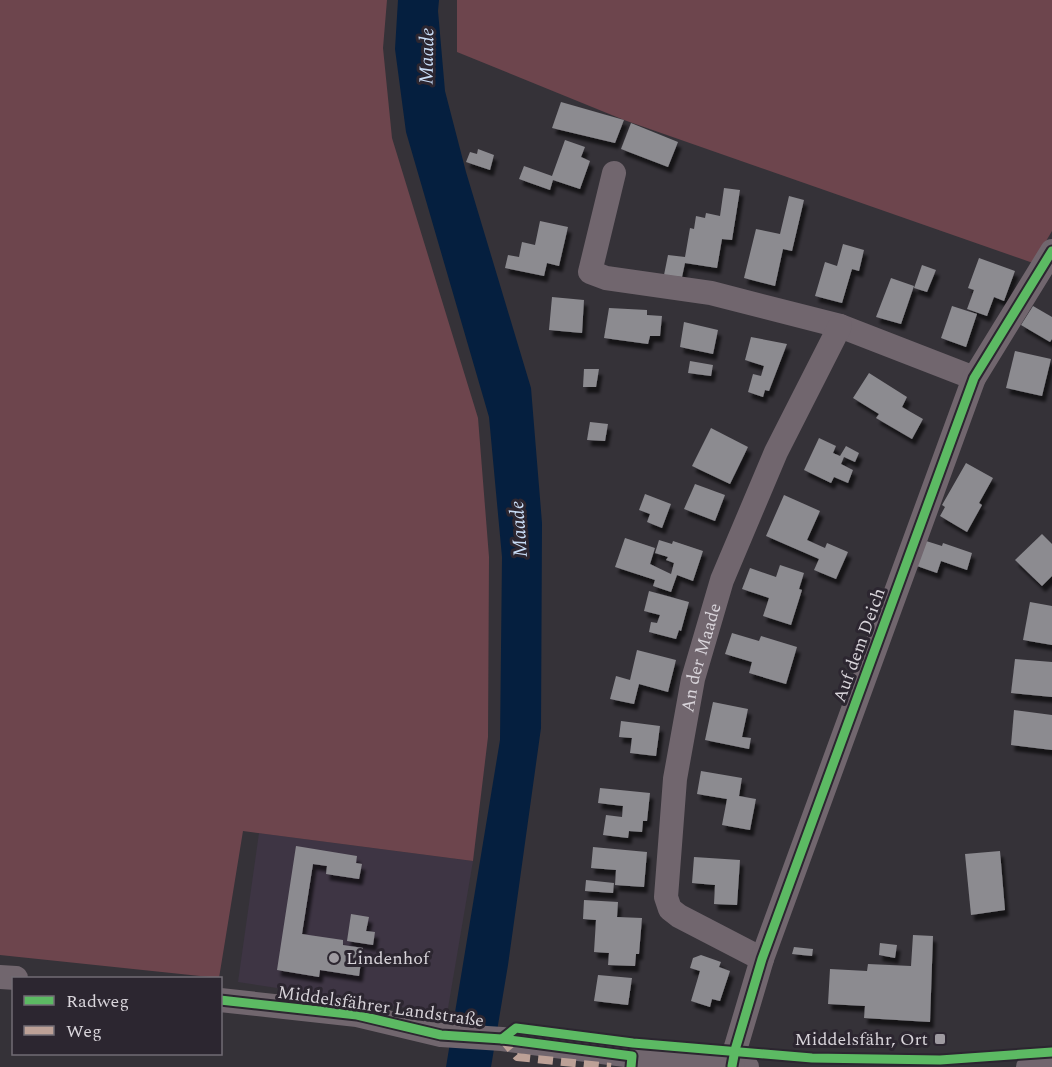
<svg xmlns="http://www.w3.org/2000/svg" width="1052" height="1067" font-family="Spectral,serif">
<defs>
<filter id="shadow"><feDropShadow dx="3.5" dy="6" stdDeviation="1.5" flood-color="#0009"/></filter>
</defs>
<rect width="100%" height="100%" fill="#353238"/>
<!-- built -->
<polygon fill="#3e3544" points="259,833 473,861 447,1014 238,982"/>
<!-- green -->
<g fill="#6d454d">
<polygon points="0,0 387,0 383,48 392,138 478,418 489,557 488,737 473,861 243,831 219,978 0,955"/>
<polygon points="457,0 1052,0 1052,231 1033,263 624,120 457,52"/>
</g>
<!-- water -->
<polygon fill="#051f3f" points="398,0 439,0 438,11 445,91 466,172 531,388 542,523 541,728 508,965 491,1067 446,1067 500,740 502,557 489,417 406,132 395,49"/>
<!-- building -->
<g fill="#8c8b90" filter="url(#shadow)">
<polygon points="561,102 624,120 615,143 552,128"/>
<polygon points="631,123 678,142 668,167 621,149"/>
<polygon points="565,140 585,147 581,157 590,161 580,189 553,180 550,190 519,179 524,166 552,176"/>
<polygon points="478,149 494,155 490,170 466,162 470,152 477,154"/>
<polygon points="724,188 740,190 732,240 722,239 717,268 685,263 682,277 664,275 668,255 685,257 690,228 694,229 696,216 705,218 706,213 720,216"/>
<polygon points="789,196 804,200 792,251 783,249 775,286 744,278 756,229 780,234"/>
<polygon points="540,221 568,227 559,266 547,263 544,276 505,268 508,255 519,257 522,242 535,245"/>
<polygon points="843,244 864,250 859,271 852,269 842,303 815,296 825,262 837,266"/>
<polygon points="979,258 1015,271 1004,301 994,297 987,316 967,309 974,290 968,288"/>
<polygon points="922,265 936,270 927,292 914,288"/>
<polygon points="891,278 914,286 901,324 876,317"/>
<polygon points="552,297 584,300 582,333 549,330"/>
<polygon points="952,306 977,314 966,347 941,338"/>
<polygon points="1033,306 1052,317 1052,339 1050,342 1021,325"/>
<polygon points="609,308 647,310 647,315 662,316 660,336 650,336 648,344 604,338"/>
<polygon points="684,322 718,330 713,354 680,347"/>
<polygon points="751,337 787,344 769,391 765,390 763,397 748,392 753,374 761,376 764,366 745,360"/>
<polygon points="1015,351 1051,359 1042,396 1006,388"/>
<polygon points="690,361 713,365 711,376 688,373"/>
<polygon points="584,369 599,369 596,387 583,387"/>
<polygon points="869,373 907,397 902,407 923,419 912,439 876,418 879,414 853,398"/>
<polygon points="590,422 608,424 605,441 587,440"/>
<polygon points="711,428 748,447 730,484 692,466"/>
<polygon points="819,438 836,446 833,453 840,456 846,446 859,453 855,462 844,457 841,464 853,470 848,483 834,477 831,483 804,470"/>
<polygon points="966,463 993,478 979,503 982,505 967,532 940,516 945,507 942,505"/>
<polygon points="695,484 725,495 715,521 684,509"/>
<polygon points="645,494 671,504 662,528 647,522 650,514 639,510"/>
<polygon points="784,495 820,511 807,540 825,548 827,543 848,552 836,579 814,570 819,559 766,536"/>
<polygon points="1042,534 1052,544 1052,576 1042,586 1015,560"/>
<polygon points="625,538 655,548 650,564 671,574 674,563 666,560 668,557 655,553 659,540 672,544 673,541 703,551 693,581 677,575 671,592 653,586 655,580 615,567"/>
<polygon points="923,540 942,546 943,543 972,553 967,570 941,561 937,573 914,565"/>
<polygon points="780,565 804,573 799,589 802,590 791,625 763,616 769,598 742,589 750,568 776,577"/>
<polygon points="649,591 689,602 681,631 679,630 676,639 649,632 651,622 657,623 660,615 644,611"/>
<polygon points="1030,602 1052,606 1052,645 1023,640"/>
<polygon points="732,633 759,641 761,636 797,647 786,684 749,673 752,662 725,654"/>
<polygon points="637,650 676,660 668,692 639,684 634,704 610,699 616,676 630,680"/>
<polygon points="1015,659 1052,662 1052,697 1011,693"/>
<polygon points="713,702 748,709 742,737 751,738 749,749 705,740"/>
<polygon points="1014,710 1052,715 1052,750 1011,745"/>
<polygon points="621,721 660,726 656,756 630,753 632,738 619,737"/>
<polygon points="701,771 742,778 739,796 756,799 750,830 722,825 727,799 697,794"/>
<polygon points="600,788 650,793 647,821 643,821 642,832 629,831 628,838 603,835 606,815 622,817 623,806 598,803"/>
<polygon points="296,846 357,856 356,863 362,864 359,879 326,874 327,866 313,864 302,934 343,940 343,945 363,948 359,976 320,970 319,977 277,970"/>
<polygon points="593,847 647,852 644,887 615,885 616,870 591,868"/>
<polygon points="1000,851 1005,910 971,915 965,854"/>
<polygon points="694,857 740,860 737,905 714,904 715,885 692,883"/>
<polygon points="586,880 614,883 613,893 585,891"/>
<polygon points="584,900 618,902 617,917 642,918 639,954 636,954 635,966 608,965 609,953 594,952 596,920 583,919"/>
<polygon points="351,914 369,917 366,931 375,932 373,945 347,941"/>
<polygon points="913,935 933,936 930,1022 864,1018 865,1006 828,1004 830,969 867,971 868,964 911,966"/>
<polygon points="880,943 897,945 895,958 879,955"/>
<polygon points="794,947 813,949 812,956 792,954"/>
<polygon points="701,955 721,962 719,967 730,971 720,1001 712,999 710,1007 691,1001 700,971 690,968 693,958"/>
<polygon points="598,975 632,978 628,1005 594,1001"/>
</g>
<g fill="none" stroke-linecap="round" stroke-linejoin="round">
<!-- minor -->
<g stroke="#71666e" stroke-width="24">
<polyline points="614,173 590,272 606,278 711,293 840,326 974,378"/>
<path id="s1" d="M 762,959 L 679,916 L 670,909 L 666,897 L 675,779 L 693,679 L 722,580 L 776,452 L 840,326"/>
<polyline points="0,977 16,978"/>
<polyline points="220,1000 357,1015 441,1035 502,1039 632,1056 747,1067"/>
<polyline points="732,1066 735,1050 762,959 974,378 1052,251"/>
<polyline points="1028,1067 1052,1065"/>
</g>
<!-- quiet -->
<polyline stroke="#bda197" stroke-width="8" stroke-dasharray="15 8" stroke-linecap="butt" points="503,1038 502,1039 517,1057 611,1067"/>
<defs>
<g id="cycleway">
<polyline points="220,1000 357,1015 441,1035 502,1039 632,1056 631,1067"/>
<polyline points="502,1039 516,1028 633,1043 812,1058 940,1060 1052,1052"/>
<polyline points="732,1066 735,1050 762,959 974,378 1052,251"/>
</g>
</defs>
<!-- cycleway casing -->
<use href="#cycleway" stroke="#2c2630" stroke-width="13"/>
<!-- cycleway -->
<use href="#cycleway" stroke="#5cba63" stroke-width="9"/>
</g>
<!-- markers -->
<g fill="#9f9ba1" stroke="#2c2630" stroke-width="2">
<circle cx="334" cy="958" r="6"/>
<rect x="934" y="1033" width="12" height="12" rx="3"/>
</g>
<g text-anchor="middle" stroke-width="6" stroke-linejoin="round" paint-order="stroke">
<!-- street labels -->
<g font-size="18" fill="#d8d4da" stroke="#2c2630">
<text transform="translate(859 645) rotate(-70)" y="6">Auf dem Deich</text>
<text dy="6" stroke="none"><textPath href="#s1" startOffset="360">An der Maade</textPath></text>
<text transform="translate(381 1006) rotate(8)" y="6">Middelsfährer Landstraße</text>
</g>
<!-- poi labels -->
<g font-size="18" fill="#d8d4da" stroke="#2c2630" text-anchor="start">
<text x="346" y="964">Lindenhof</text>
<text x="928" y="1045" text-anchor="end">Middelsfähr, Ort</text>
</g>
<!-- water labels -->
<g font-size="20" font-style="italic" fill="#c8dcf6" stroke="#2c2630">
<text transform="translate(426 56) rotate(-89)" y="7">Maade</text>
<text transform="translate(518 529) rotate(-94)" y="7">Maade</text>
</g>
</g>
<!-- legend -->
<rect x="12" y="977" width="210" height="78" fill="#2c2630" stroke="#716c74" stroke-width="1.5"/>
<rect x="24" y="996" width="30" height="9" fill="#5cba63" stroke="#716c74" stroke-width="1.5"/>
<text x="66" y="1007" font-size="18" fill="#d8d4da">Radweg</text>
<rect x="24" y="1026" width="30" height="9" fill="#bda197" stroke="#716c74" stroke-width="1.5"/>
<text x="66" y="1037" font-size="18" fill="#d8d4da">Weg</text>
</svg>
